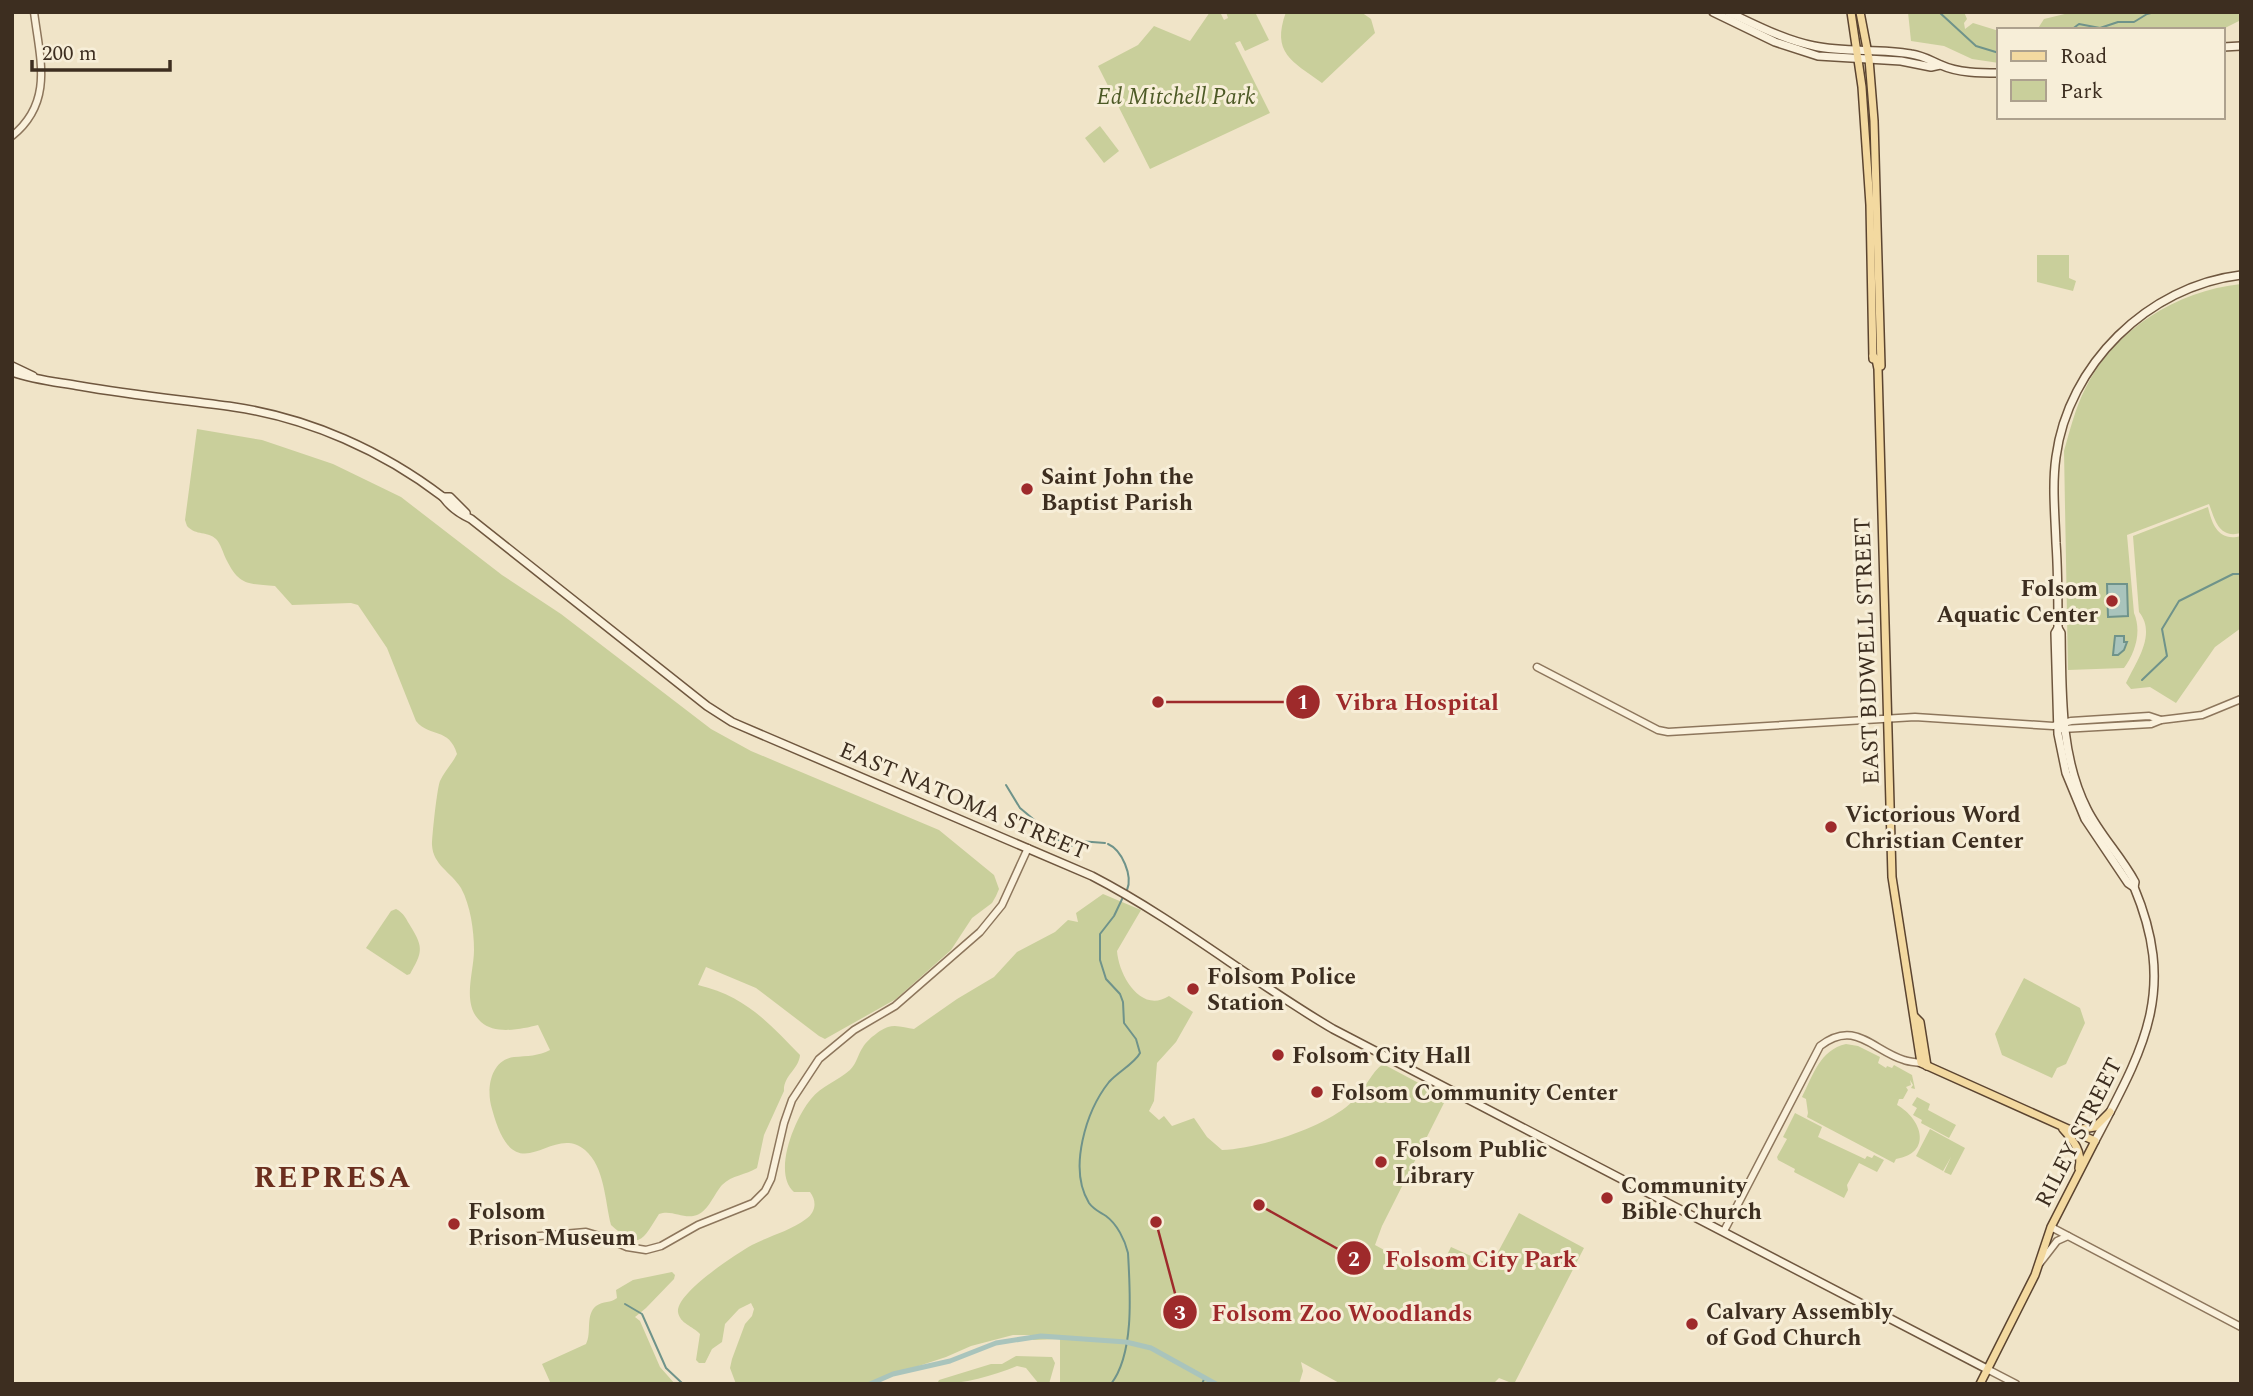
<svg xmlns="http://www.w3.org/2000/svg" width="2253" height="1396" font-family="Spectral,serif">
<rect width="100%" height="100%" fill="#f0e4c8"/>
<!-- green -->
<g fill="#c9cf9b">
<polygon points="1210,12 1220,12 1224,20 1228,18 1226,12 1255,12 1269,40 1245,51 1240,41 1235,43 1270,113 1150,169 1098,66 1138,45 1154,26 1190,41"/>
<path d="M 1286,12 L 1361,12 L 1371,19 L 1375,33 L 1322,83 C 1292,61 1271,53 1286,12 Z"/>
<polygon points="1908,12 1964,12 1967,19 1964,23 1965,29 1973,23 1999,31 1999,63 1972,59 1944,46 1911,41"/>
<polygon points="2073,12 2241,12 2241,20 2221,30 2203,28 2170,30 2037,30 2044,19"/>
<polygon points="1100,126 1119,151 1104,163 1085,138"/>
<polygon points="2037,255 2069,255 2069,278 2076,281 2073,291 2037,282"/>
<path d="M 2241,284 L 2241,533 C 2219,539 2215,520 2209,504 L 2127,535 L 2134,613 C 2142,632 2135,653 2124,668 L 2068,670 L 2064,451 C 2070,430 2075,409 2085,389 C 2114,330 2176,291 2241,284 Z"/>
<path d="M 197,429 L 262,440 L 333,464 L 401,497 L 502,575 L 561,614 L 711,729 L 751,751 L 939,830 L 994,875 L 999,889 L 996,896 L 992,903 L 972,918 L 951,950 L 896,999 L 825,1039 L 819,1036 L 756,988 L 706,967 L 698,985 C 745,996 768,1022 800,1055 C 799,1069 783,1076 784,1091 L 764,1135 L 757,1168 C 746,1175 732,1175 722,1185 C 714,1194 709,1210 697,1215 C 684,1220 672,1209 659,1214 C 642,1241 640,1251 611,1225 C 605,1202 605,1167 585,1150 C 550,1121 516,1198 492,1109 C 486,1090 490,1060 514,1057 C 527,1056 539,1056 550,1050 L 538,1025 C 522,1029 495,1035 481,1022 C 461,1004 474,973 474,950 C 474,940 473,929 471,918 C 469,908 466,897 461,888 C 451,872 433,865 432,845 C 432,836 437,788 440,781 C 444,772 452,764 457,754 C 449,727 430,738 416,721 L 387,648 L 358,605 L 351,603 L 292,605 L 275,586 C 248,583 240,587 226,559 C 223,553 221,544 216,539 C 208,531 196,536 187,526 L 185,520 Z"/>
<path d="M 2208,507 C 2212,525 2219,542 2241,536 L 2241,628 L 2215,647 L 2176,703 L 2150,687 L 2131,689 L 2126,683 C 2136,662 2157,634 2139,612 L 2133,536 Z"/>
<path d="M 1103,894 L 1141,910 L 1117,951 C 1119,976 1141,1014 1169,996 L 1193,1012 L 1176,1042 L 1157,1063 L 1154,1101 L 1149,1111 L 1159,1120 L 1164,1116 L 1172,1126 L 1194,1118 L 1207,1137 L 1222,1150 C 1258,1149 1327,1127 1353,1101 C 1364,1091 1372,1071 1383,1064 L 1443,1096 L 1445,1101 L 1382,1226 L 1375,1245 C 1398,1257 1418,1272 1444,1261 L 1451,1247 L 1491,1265 L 1519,1213 L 1584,1248 L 1514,1384 L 1499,1378 L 1493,1384 L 1341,1384 L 1301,1362 L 1303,1371 L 1299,1384 L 1060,1384 L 1060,1339 L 1033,1340 L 1030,1335 L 1013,1335 L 971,1346 L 946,1357 L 864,1384 L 736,1384 L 730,1368 L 732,1359 L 745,1324 L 752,1316 L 754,1309 L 751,1303 L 739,1309 L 725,1324 L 722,1342 L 712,1349 L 705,1363 L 699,1363 L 696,1360 L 700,1334 C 693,1326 680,1324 678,1312 C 676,1293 736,1254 752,1245 C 769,1236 790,1231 806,1219 C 816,1212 817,1201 810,1192 L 794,1192 C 772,1173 795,1118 811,1099 C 821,1086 838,1081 850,1070 C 857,1063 858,1054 863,1047 C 867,1040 881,1029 888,1027 C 896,1024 906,1028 914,1029 L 957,999 L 994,977 L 1017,952 L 1055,932 L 1068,920 L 1078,922 L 1076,913 Z"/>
<path d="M 396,909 C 404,913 406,919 411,927 C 424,948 422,953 410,974 L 407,975 L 366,948 L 391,911 Z"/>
<polygon points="2024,978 2080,1008 2085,1023 2066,1064 2057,1068 2052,1078 2002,1055 1995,1034"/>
<path d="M 1846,1044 L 1858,1046 L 1880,1057 L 1878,1063 L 1886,1068 L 1887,1066 L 1892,1068 L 1894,1065 L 1912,1075 L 1915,1089 L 1911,1088 L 1913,1085 L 1910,1080 L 1911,1085 L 1906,1087 L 1908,1090 L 1903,1099 L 1899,1099 L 1897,1105 C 1922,1119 1933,1153 1896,1159 L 1894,1163 L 1807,1117 L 1808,1113 L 1806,1099 L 1802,1097 C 1813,1075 1820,1050 1846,1044 Z"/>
<polygon points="1917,1097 1930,1104 1928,1110 1956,1125 1949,1138 1921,1123 1922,1120 1913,1115 1917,1108 1912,1105"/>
<polygon points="1795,1113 1822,1127 1818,1137 1865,1159 1867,1156 1872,1158 1874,1155 1884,1160 1877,1172 1859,1163 1847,1185 1848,1190 1844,1198 1794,1172 1795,1169 1778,1160 1777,1157 1787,1139 1783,1137"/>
<polygon points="1930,1129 1965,1148 1951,1175 1944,1172 1951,1157 1943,1171 1916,1156"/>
<path d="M 672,1272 L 675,1275 L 674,1279 L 646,1308 L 635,1317 L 640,1321 L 660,1367 L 675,1384 L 551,1384 L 542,1364 L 586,1344 C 592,1333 585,1315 596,1306 C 603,1301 611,1303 617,1298 L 616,1290 L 633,1280 Z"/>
<path d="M 1016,1356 L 1052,1357 L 1055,1363 L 1049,1384 L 1039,1384 L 1026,1368 L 1017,1366 C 992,1376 965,1384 937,1384 L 939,1380 L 991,1364 L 1002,1364 Z"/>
</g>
<!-- water -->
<g fill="#a9c4bc" stroke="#6f938a" stroke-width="2">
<polygon points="2107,584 2127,584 2128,616 2108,617"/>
<polygon points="2115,636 2124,636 2124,642 2127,642 2124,650 2118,655 2113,655"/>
</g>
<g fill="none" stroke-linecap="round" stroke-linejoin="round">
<!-- stream -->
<g stroke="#6f938a" stroke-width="2">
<polyline points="1939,12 1976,46 1999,53"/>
<polyline points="2071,30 2079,24 2100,28 2118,22 2134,22 2147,14 2155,12"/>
<polyline points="2142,680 2167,656 2162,629 2179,601 2233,574 2241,574"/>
<polyline points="1006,785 1020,808 1063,844 1070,847 1079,841 1105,843"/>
<path d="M 1108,844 C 1122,850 1133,876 1127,890"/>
<polyline points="625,1304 642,1314 666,1368 683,1384"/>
<path d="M 1111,1384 C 1135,1353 1130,1290 1128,1253 C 1125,1240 1117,1224 1106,1216 C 1100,1212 1094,1210 1089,1203 C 1068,1169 1086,1111 1109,1082 C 1118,1072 1135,1063 1140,1053 L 1136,1039 L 1124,1023 L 1123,1002 L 1120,994 L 1106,979 L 1100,960 L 1100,934 L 1114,916 L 1124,895"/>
<polyline points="1202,1384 1205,1377"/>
</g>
<!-- canal -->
<polyline stroke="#a9c4bc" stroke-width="5" points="870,1384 893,1374 950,1361 996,1343 1041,1336 1126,1342 1151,1348 1216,1384"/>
<defs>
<g id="tertiary">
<path d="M 12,136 C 54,102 40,59 34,12"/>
<polyline points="1537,667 1658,730 1668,732 1915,717 2053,726 2071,721 2149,716 2161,720"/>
<polyline points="2062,729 2151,724 2161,720 2202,715 2241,699"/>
<polyline points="2051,1227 2241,1327"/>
<path d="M 1724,1231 L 1820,1046 C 1855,1019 1872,1050 1904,1060 C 1909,1062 1915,1062 1921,1063"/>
<polyline points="483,1241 586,1232 606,1238 627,1247 646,1250 661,1246 698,1225 753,1203 765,1191 771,1179 784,1123 792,1100 819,1059 854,1030 895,1006 980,932 1002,905 1028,848"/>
<polyline points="2040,1263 2057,1241 2068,1236"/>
<polyline points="1987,1369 2016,1384"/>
</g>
<g id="secondary">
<polyline points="1713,12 1775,42 1818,56 1901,61 1931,67 1940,65"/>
<path d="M 1728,12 C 1756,25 1784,40 1814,46 C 1845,53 1879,48 1911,54 C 1924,56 1929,60 1941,65 C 1958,73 1981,73 1999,73"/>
<polyline points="2223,47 2241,46"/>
<polyline points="12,366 33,376"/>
<path d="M 12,372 C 34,380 57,382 80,386 C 131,395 183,400 234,407 C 309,418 383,451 443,497 L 450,497 L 466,513"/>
<path d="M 443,497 C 450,507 460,514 471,519 L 707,706 L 732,722 L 1092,876 C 1177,920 1251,981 1333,1029 L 1987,1369"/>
<polyline points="2058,628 2055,633 2058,734 2066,773 2085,819 2128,883 2134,887"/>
<path d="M 2095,1141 C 2143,1049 2178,992 2134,887 L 2135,882 C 2121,856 2100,835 2087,809 C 2060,756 2062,692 2061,633 L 2058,628 C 2058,600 2058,571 2056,543 C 2055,514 2052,485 2056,457 C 2068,365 2148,286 2241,275"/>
</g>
<g id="primary">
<polyline points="1851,12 1862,87 1870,205 1873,359"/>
<polyline points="1860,12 1869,59 1874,121 1881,366"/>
<polyline points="1873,356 1876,359 1878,369 1892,877 1921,1063 2095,1141 2051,1227 2035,1275 1980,1384"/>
<polyline points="1915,1017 1920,1022 1927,1066"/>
<path d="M 2063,1129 C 2073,1140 2083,1152 2079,1168"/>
<polyline points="2075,1130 2095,1127 2110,1112"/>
</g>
</defs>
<!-- tertiary casing -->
<use href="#tertiary" stroke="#8d765c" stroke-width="9"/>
<!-- secondary casing -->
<use href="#secondary" stroke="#6f573f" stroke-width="10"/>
<!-- primary casing -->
<use href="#primary" stroke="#5b4430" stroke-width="10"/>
<!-- tertiary -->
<use href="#tertiary" stroke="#faf1dc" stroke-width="6"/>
<!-- secondary -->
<use href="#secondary" stroke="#faf1dc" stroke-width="7"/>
<!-- primary -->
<use href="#primary" stroke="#f3d9a0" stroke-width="7"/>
</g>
<!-- markers -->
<g fill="#9e2a2b" stroke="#f7eed8" stroke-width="2.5">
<circle cx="1027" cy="489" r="7"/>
<circle cx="2112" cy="601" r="7"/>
<circle cx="1831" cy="827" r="7"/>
<circle cx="1193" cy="989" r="7"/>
<circle cx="1278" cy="1055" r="7"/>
<circle cx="1317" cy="1092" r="7"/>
<circle cx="1381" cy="1162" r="7"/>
<circle cx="1607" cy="1198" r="7"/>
<circle cx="454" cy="1224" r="7"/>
<circle cx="1692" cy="1324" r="7"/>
</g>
<g text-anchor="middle" stroke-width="6" stroke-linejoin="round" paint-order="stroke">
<!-- park labels -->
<g font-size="23" font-style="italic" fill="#4d5a26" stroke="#f7eed8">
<text x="1176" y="104">Ed Mitchell Park</text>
</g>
<!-- poi labels -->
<g font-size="23" font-weight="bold" fill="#3d2e20" stroke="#f7eed8" text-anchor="start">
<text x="1041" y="484">Saint John the<tspan x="1041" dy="26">Baptist Parish</tspan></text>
<text x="2098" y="596" text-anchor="end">Folsom<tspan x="2098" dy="26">Aquatic Center</tspan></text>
<text x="1845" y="822">Victorious Word<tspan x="1845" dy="26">Christian Center</tspan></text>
<text x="1207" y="984">Folsom Police<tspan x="1207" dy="26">Station</tspan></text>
<text x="1292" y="1063">Folsom City Hall</text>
<text x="1331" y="1100">Folsom Community Center</text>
<text x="1395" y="1157">Folsom Public<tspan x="1395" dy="26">Library</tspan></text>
<text x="1621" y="1193">Community<tspan x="1621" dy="26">Bible Church</tspan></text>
<text x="468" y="1219">Folsom<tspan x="468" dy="26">Prison Museum</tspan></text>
<text x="1706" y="1319">Calvary Assembly<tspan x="1706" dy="26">of God Church</tspan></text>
</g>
<!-- street labels -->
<g font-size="23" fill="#3d2e20" stroke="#f7eed8">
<text transform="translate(1866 651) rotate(-92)" y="8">EAST BIDWELL STREET</text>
<text transform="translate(964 800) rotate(23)" y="8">EAST NATOMA STREET</text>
<text transform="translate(2078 1132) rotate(-63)" y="8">RILEY STREET</text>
</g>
<!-- district labels -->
<g font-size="30" font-weight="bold" letter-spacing="2" fill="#6b2e1e" stroke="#f7eed8">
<text x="333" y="1187">REPRESA</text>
</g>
</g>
<!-- callouts -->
<path fill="none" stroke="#9e2a2b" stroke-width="2.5" d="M1158 702L1303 702M1259 1205L1354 1258M1156 1222L1180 1312"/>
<g fill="#9e2a2b" stroke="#f7eed8" stroke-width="2.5">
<circle cx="1158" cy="702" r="7"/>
<circle cx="1259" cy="1205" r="7"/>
<circle cx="1156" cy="1222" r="7"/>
<circle cx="1303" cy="702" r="18"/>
<circle cx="1354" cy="1258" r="18"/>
<circle cx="1180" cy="1312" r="18"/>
</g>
<g font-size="21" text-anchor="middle" font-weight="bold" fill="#fff">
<text x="1303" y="709">1</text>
<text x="1354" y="1266">2</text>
<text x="1180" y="1320">3</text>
</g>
<g font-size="24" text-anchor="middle" font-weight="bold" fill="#9e2a2b" stroke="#f7eed8" stroke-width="6" stroke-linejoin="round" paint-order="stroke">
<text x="1417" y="710">Vibra Hospital</text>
<text x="1481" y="1267">Folsom City Park</text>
<text x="1342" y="1321">Folsom Zoo Woodlands</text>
</g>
<!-- border -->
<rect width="2253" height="1396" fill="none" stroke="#3d2e20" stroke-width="28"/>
<!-- legend -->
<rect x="1997" y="28" width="228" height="91" fill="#f7eed8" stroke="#ada18e" stroke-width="2"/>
<rect x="2011" y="51" width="35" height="10" fill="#f3d9a0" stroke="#ada18e" stroke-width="2"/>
<text x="2060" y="63" font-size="21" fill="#3d2e20">Road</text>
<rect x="2011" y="80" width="35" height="21" fill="#c9cf9b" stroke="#ada18e" stroke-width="2"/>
<text x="2060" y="98" font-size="21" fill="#3d2e20">Park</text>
<!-- scale -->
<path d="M32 60v10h138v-10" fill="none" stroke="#3d2e20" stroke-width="3.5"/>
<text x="42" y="60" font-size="21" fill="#3d2e20" stroke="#f7eed8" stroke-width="5" paint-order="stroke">200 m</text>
</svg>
